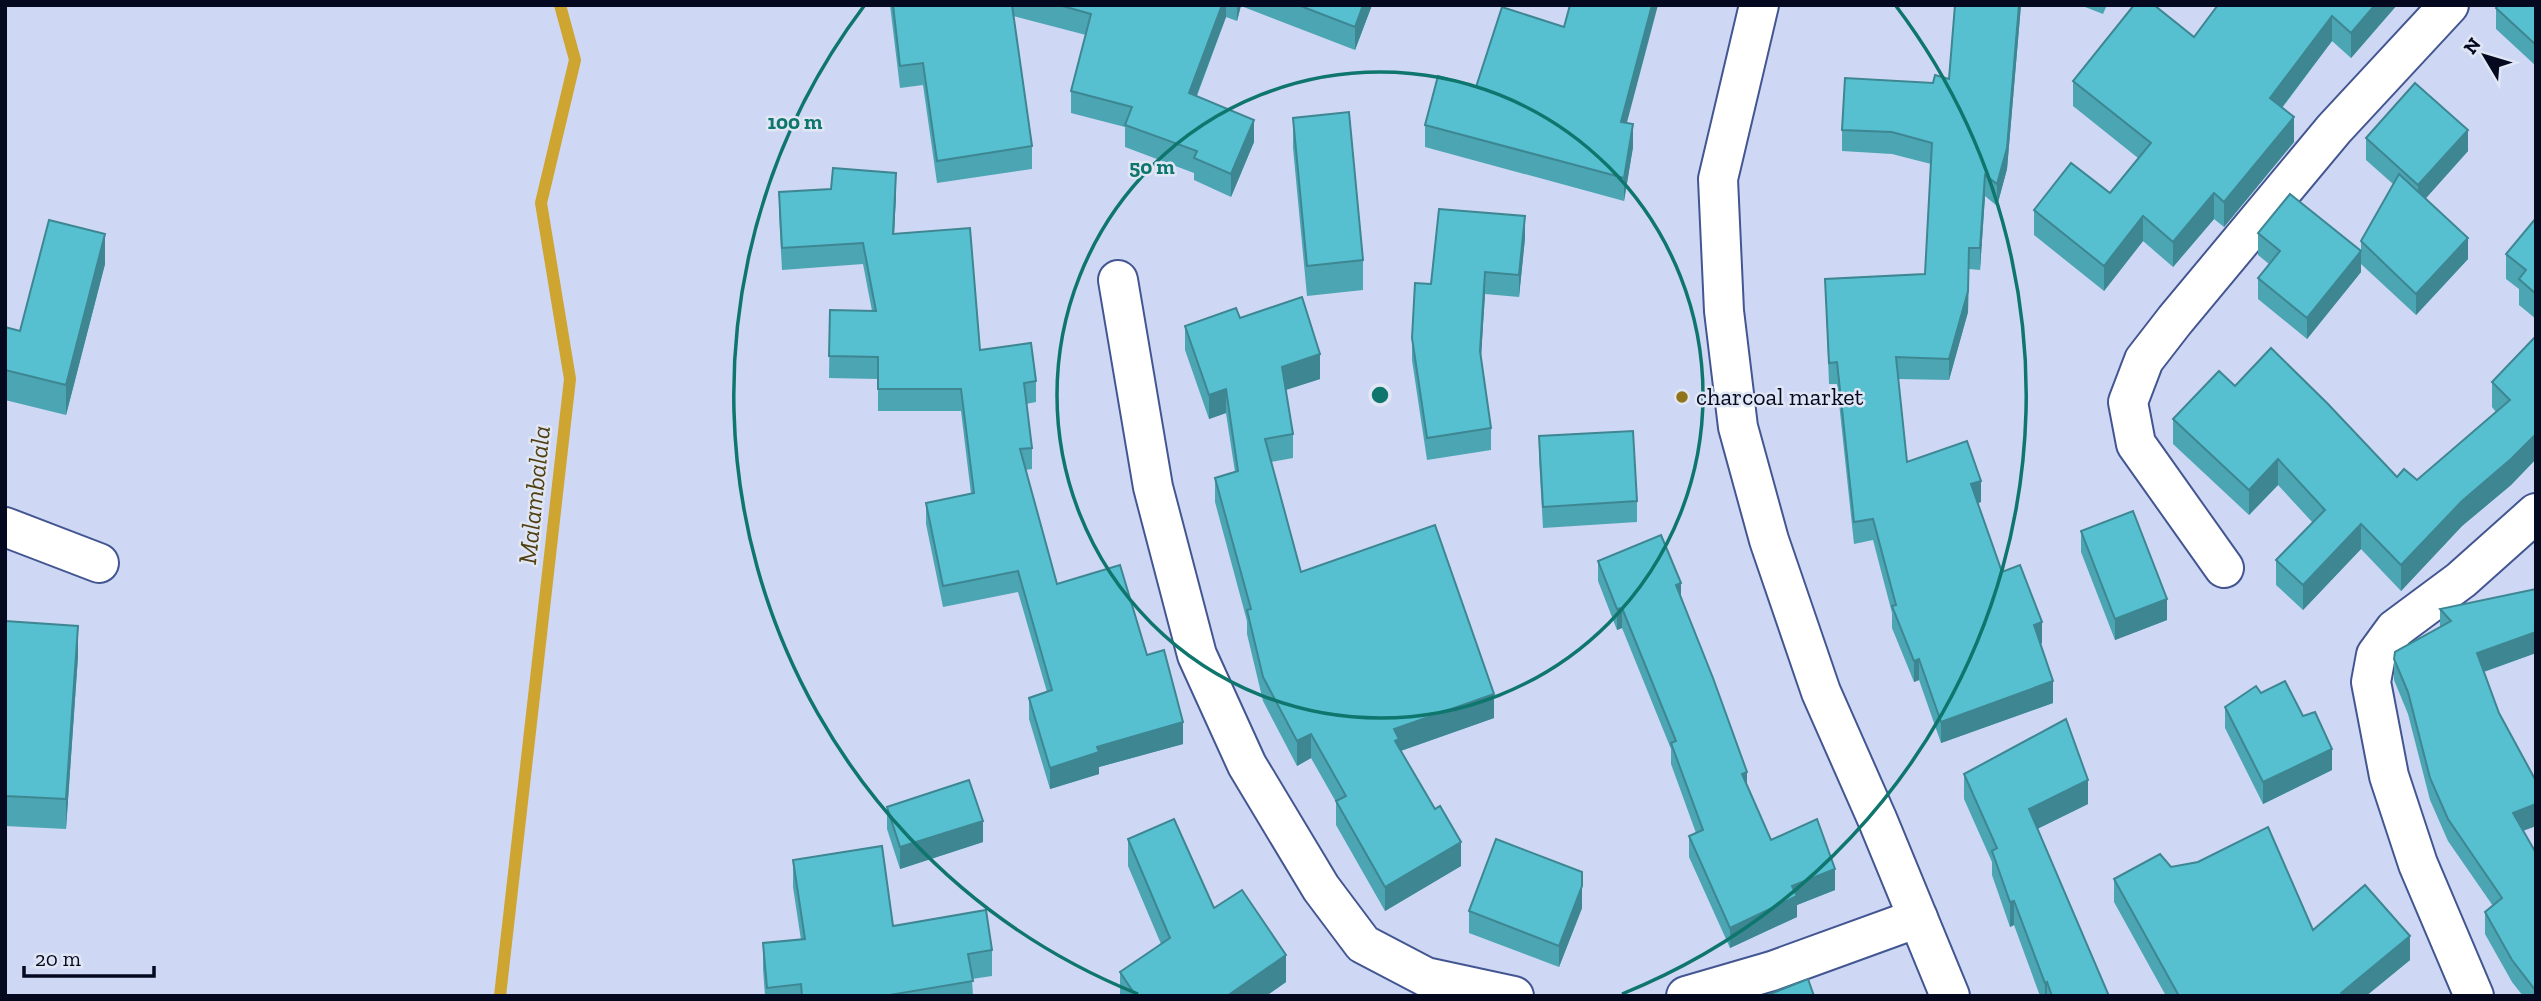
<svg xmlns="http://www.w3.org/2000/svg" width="2541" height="1001" font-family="'Zilla Slab',serif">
<rect width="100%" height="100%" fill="#ced8f4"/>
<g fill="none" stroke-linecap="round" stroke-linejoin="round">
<!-- stream -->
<polyline stroke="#cda530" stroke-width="12" points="500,996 570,379 541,203 575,60 560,5"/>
<defs>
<g id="minor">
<polyline points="1759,5 1718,179 1724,311 1738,427 1769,540 1821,692 1878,821 1950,996"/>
<polyline points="1118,280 1153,487 1197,655 1247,765 1321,888 1363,944 1426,977 1514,996"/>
<polyline points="5,527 99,563"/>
<polyline points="2224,568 2136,444 2128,402 2144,360 2175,320 2334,129 2449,5"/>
<polyline points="1686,996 1772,971 1918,918"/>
<polyline points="2474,996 2418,864 2389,776 2371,682 2376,655 2395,629 2461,580 2536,513"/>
</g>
</defs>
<!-- minor casing -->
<use href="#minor" stroke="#435691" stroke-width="42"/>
<!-- minor -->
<use href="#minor" stroke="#fff" stroke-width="38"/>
</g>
<!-- wall -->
<g fill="#4ba5b3">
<polygon points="890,5 1372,5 1355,50 1241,6 1237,21 1226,17 1197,96 1254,142 1231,197 1194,180 1194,173 1125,147 1125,127 1071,113 1071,91 1086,35 1013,16 1032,146 1032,169 937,183 923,85 900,88"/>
<polygon points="1955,5 2021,5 2007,169 1997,206 1985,196 1980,270 1969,269 1968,312 1949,380 1898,379 1907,462 1981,502 1978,503 2002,572 2042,643 2041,644 2053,703 1941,743 1919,680 1914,682 1892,628 1892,613 1873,540 1854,544 1837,384 1829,384 1825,279 1925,274 1931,164 1892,154 1842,151 1842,130 1933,83 1949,79"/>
<polygon points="2080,5 2107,5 2103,14"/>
<polygon points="2218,5 2397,5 2351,58 2332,41 2282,108 2294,142 2224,227 2214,219 2173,267 2143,241 2104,291 2034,235 2034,210 2110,193 2138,158 2073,106 2073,81 2194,37"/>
<polygon points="2536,5 2536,66 2496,29 2496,8"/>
<polygon points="1564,27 1626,123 1633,147 1624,201 1425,147 1425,125 1476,87"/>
<polygon points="1293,118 1363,260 1363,290 1307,296 1293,148"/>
<polygon points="2366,138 2468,151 2426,198 2468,259 2416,315 2361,264 2361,272 2307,339 2258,299 2258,278 2269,264 2258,255 2258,233 2361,250 2361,241 2393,184 2366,160"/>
<polygon points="779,192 896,194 894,234 980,350 1036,381 1036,402 1026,404 1032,448 1032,469 1025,470 1057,584 1147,655 1183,744 1099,767 1099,774 1050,789 1029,719 1029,698 1047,692 1018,592 943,607 926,524 926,503 971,494 961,411 878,411 878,379 829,378 830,310 872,311 863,264 782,270 779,214"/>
<polygon points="2536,218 2536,319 2519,305 2519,289 2506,279 2506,254"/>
<polygon points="1525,238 1519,297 1485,294 1481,357 1491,428 1491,450 1427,460 1412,360 1412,338 1431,284"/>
<polygon points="105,264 66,415 5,400 5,327 20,331"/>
<polygon points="1240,318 1320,379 1286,390 1293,434 1293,458 1271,462 1301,572 1494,718 1400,751 1461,866 1385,911 1336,825 1336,802 1311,758 1297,766 1263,701 1247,634 1247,621 1215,502 1215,478 1235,472 1226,413 1209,419 1185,350 1185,326"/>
<polygon points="2536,336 2536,459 2511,485 2462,526 2401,591 2361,549 2303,610 2276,585 2276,560 2313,523 2278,485 2249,515 2173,444 2173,419 2235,386 2397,477 2417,480 2496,412 2492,407 2492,382"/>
<polygon points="1539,436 1637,501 1637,522 1543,528 1539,458"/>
<polygon points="2081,531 2167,620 2115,640 2081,552"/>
<polygon points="1598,561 1681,596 1747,786 1771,840 1835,890 1797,905 1797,917 1730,948 1689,857 1689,836 1696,833 1671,764 1671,749 1622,628 1617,630 1598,581"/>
<polygon points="2440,609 2536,653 2484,672 2499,713 2536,781 2536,826 2523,831 2536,853 2536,996 2523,996 2512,982 2485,934 2485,912 2493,906 2448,841 2430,800 2408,714 2394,680 2394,659 2440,627"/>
<polygon points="5,621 78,656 66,829 5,826"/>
<polygon points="2261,693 2303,716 2332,770 2263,804 2225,728 2225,707"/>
<polygon points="1964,774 2088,804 2037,829 2109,996 2040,996 2014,925 2010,927 1992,875 1992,862 1964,799"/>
<polygon points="887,807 983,842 900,869 887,829"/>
<polygon points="1128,839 1214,908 1286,982 1266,996 1120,996 1120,972 1161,944 1128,866"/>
<polygon points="793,860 893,926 992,950 992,976 972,979 973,996 765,996 763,969 763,943 801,940 793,887"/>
<polygon points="2171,867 2313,930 2410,960 2366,996 2166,996 2114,902 2114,879"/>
<polygon points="1582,908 1559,967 1469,933 1469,911"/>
</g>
<!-- shaded-wall -->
<g fill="#3d8692">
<polygon points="1222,5 1226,5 1226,17 1189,115 1189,93"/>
<polygon points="1237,5 1241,5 1237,21"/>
<polygon points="1363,5 1372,5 1355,50 1355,27"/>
<polygon points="1652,5 1658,5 1621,145 1621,122"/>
<polygon points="2019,5 2021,5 2007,169 1997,206 1997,184"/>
<polygon points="2375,5 2397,5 2351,58 2351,33"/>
<polygon points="2332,16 2332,41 2270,123 2270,98"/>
<polygon points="2294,117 2294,142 2224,227 2224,202"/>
<polygon points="1254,120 1254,142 1231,197 1231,174"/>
<polygon points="1633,124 1633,147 1624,201 1624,178"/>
<polygon points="2468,130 2468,151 2418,207 2418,185"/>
<polygon points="896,173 896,194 893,255 893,234"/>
<polygon points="1985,175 1985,196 1980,270 1980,248"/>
<polygon points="2214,193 2214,219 2173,267 2173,242"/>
<polygon points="1525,216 1525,238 1519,297 1519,275"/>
<polygon points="2143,216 2143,241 2104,291 2104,266"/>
<polygon points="105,234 105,264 66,415 66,385"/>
<polygon points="2468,238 2468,259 2416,315 2416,294"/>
<polygon points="1969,248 1968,312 1949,380 1949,359"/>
<polygon points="2361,251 2361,272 2307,339 2307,318"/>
<polygon points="1485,272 1485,294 1480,372 1480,351"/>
<polygon points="1320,354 1320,379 1282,391 1282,367"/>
<polygon points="1226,389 1226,413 1209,419 1209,395"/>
<polygon points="2536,434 2536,459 2511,485 2462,526 2401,591 2401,565 2462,501"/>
<polygon points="2278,459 2278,485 2249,515 2249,490"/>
<polygon points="1981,481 1981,502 1971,506 1971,484"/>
<polygon points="2361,524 2361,549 2303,610 2303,585"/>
<polygon points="1681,583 1681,604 1676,585"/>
<polygon points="2167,599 2167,620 2115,640 2115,619"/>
<polygon points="1622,608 1622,628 1617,630 1617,609"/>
<polygon points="2042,622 2042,643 2034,646 2034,625"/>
<polygon points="78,626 78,656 66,829 66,799"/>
<polygon points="2536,632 2536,653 2477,674 2477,653"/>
<polygon points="1919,659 1919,680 1914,682 1914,661"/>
<polygon points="2053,681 2053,703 1941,743 1941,722"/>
<polygon points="1494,694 1494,718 1395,753 1394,729"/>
<polygon points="1183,722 1183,744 1099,767 1099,774 1050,789 1050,768 1097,747"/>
<polygon points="1311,734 1311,758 1297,766 1297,741"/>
<polygon points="2332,749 2332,770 2263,804 2263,782"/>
<polygon points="1747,772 1747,793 1742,774"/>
<polygon points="2088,780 2088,804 2029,833 2029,809"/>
<polygon points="2536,804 2536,826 2513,834 2513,813"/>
<polygon points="983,821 983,842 900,869 900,847"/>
<polygon points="1461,842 1461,866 1385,911 1385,887"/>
<polygon points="1835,869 1835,890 1797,905 1797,917 1730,948 1730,928 1792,886"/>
<polygon points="1582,886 1582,908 1559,967 1559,946"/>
<polygon points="2014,901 2014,925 2010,927 2010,902"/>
<polygon points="2410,936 2410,960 2366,996 2341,996 2341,993"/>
<polygon points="1286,955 1286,982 1266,996 1227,996"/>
<polygon points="2047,982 2047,996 2045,996 2045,983"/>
</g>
<!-- building -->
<g fill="#57c0d0" stroke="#3d8692" stroke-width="2">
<polygon points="893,5 1012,5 1032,146 937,161 923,63 900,66"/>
<polygon points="1059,5 1222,5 1189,93 1254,120 1231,174 1194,158 1197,151 1125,125 1132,107 1071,91 1091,14"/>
<polygon points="1298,5 1363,5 1355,27"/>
<polygon points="1570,5 1652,5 1621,122 1633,124 1624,178 1425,125 1438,76 1476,87 1502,7 1564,27"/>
<polygon points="1955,5 2019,5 2007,148 1997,184 1985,175 1980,248 1969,248 1968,291 1949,359 1896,357 1907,462 1967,441 1981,481 1971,484 2002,572 2020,565 2042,622 2034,625 2053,681 1941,722 1919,659 1914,661 1892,606 1896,605 1873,519 1854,522 1837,362 1829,363 1825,279 1925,274 1932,143 1892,132 1842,130 1845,78 1933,83 1935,75 1949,79"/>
<polygon points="2134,5 2154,5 2194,37 2218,5 2375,5 2351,33 2332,16 2270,98 2294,117 2224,202 2214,193 2173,242 2143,216 2104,266 2034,210 2071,163 2110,193 2151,143 2073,81"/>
<polygon points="2498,5 2536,5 2536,45 2496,8"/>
<polygon points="2415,83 2468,130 2418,185 2366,138"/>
<polygon points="1349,112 1363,260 1307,266 1293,118"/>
<polygon points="833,168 896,173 893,234 970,228 980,350 1031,343 1036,381 1024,383 1032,448 1020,449 1057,584 1120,565 1147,655 1164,650 1183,722 1097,747 1099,752 1050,768 1029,698 1052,690 1018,571 943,586 926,503 974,493 961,389 878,389 878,357 829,356 830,310 876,311 863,243 782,248 779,192 831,189"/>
<polygon points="2399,174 2468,238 2416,294 2361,241"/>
<polygon points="2290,194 2361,251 2307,318 2258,278 2280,251 2258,233"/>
<polygon points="1439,209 1525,216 1519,275 1485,272 1480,351 1491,428 1427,438 1412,338 1415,283 1431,284"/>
<polygon points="2536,218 2536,294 2519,279 2526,270 2506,254"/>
<polygon points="49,220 105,234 66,385 5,370 5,327 20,331"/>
<polygon points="1302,297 1320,354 1282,367 1293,434 1265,439 1301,572 1435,525 1494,694 1394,729 1399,739 1395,741 1435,809 1440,806 1461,842 1385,887 1336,801 1346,796 1311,734 1297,741 1263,677 1247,610 1251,609 1215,478 1238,471 1226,389 1209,395 1185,326 1236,308 1240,318"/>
<polygon points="2536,336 2536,434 2511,459 2462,501 2401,565 2361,524 2303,585 2276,560 2325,510 2278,459 2249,490 2173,419 2219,371 2235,386 2271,348 2327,403 2397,477 2404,469 2417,480 2510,400 2492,382"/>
<polygon points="1633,431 1637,501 1543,507 1539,436"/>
<polygon points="2133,511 2167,599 2115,619 2081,531"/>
<polygon points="1661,535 1681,583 1676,585 1713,678 1747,772 1742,774 1771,840 1817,819 1835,869 1792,886 1797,896 1730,928 1689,836 1703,830 1671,743 1676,741 1622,608 1617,609 1598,561"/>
<polygon points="2536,589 2536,632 2477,653 2499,713 2536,781 2536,804 2513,813 2536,853 2536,991 2512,960 2485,912 2502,898 2448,819 2430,778 2408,692 2394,659 2395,652 2451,621 2440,609"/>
<polygon points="5,621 78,626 66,799 5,796"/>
<polygon points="2285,681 2303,716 2315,712 2332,749 2263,782 2225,707 2256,686 2261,693"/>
<polygon points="2066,719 2088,780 2029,809 2109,996 2052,996 2047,982 2045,983 2014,901 2010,902 1992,851 1997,848 1964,774"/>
<polygon points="969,780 983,821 900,847 887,807"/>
<polygon points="1174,819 1214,908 1242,890 1286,955 1227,996 1136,996 1120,972 1170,938 1128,839"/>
<polygon points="2268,827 2313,930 2365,885 2410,936 2341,993 2342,996 2179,996 2114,879 2160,854 2171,867 2198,862"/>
<polygon points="1496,839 1582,872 1582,886 1559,946 1469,911"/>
<polygon points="882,846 893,926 986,910 992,950 968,954 973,981 884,996 802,996 801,984 767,988 763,943 805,939 793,860"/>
<polygon points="1808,979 1814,996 1765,996"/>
</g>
<!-- distance rings -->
<g fill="none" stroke="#0f766e" stroke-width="3.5">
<circle cx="1380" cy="395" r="323"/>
<path d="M1138 994A646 646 0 0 1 864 6M1896 6A646 646 0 0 1 1622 994"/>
</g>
<!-- markers -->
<circle fill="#91741a" stroke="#e0e6f4" stroke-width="2.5" cx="1682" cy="397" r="7"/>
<g text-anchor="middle" stroke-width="5" stroke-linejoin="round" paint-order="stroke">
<!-- poi labels -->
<g font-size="24" fill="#040920" stroke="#e0e6f4" text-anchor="start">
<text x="1696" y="405">charcoal market</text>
</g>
<!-- water labels -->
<g font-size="26" font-style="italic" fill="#503f11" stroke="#e0e6f4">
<text transform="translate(534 495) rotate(-84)" y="9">Malambalala</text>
</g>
</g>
<circle cx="1380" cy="395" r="10" fill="#0f766e" stroke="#e0e6f4" stroke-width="3.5"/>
<g font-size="21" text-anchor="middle" font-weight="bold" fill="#0f766e" stroke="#e0e6f4" stroke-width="5" stroke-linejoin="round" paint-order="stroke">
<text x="795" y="129">100 m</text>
<text x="1152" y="174">50 m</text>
</g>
<!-- border -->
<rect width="2541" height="1001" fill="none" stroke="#040920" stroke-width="14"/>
<!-- north arrow -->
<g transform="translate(2485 56) rotate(308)" stroke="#e0e6f4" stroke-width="5" paint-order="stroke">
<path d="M0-5L12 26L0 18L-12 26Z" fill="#040920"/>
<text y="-10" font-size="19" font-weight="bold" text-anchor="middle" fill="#040920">N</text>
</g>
<!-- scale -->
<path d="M24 966v10h130v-10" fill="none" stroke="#040920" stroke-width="3.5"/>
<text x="35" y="966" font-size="21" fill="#040920" stroke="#e0e6f4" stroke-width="5" paint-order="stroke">20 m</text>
</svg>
